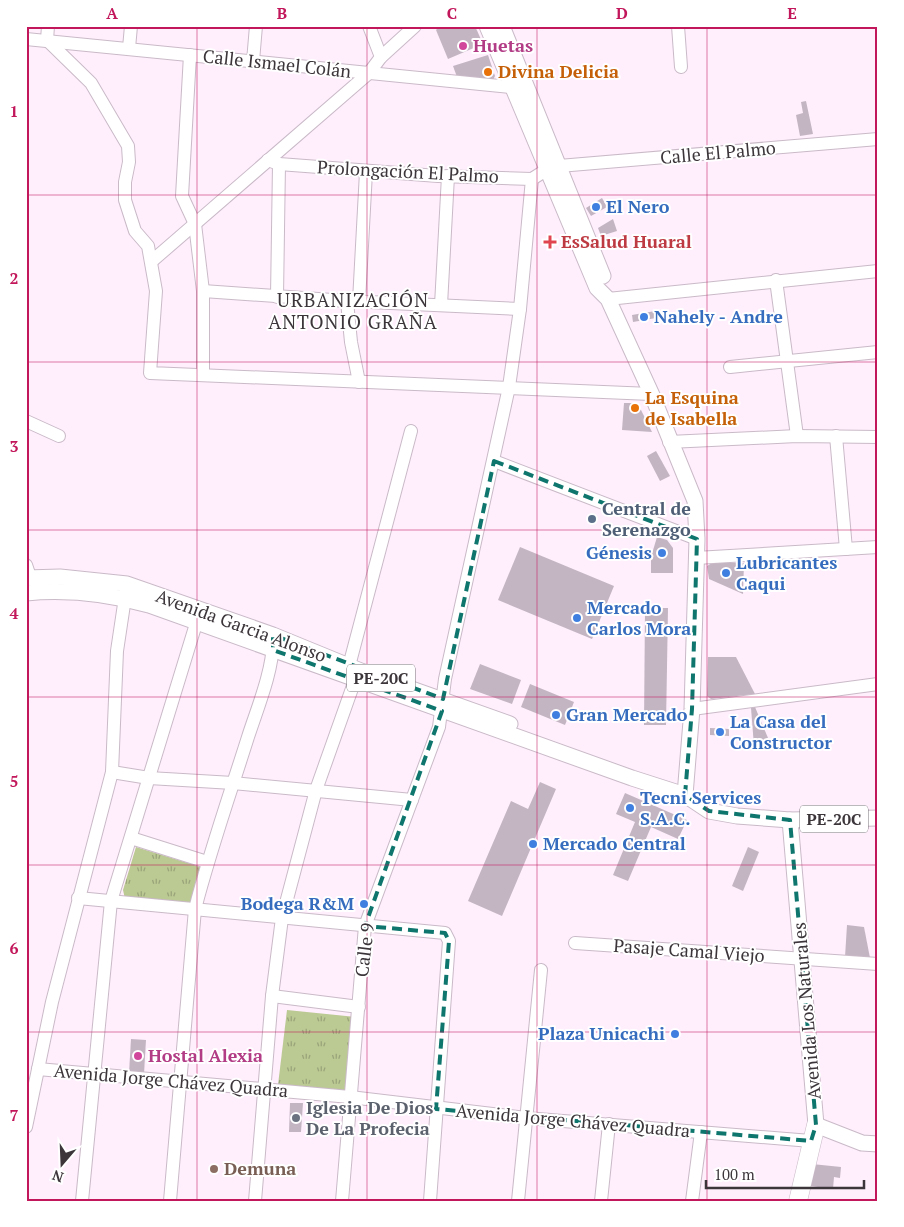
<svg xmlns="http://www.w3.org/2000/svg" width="904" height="1227" font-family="'PT Serif',serif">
<defs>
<pattern id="park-tufts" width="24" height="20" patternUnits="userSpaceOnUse" patternTransform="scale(1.25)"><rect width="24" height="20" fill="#bbc993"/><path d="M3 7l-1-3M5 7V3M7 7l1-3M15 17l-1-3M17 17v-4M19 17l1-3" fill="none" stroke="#99a479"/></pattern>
</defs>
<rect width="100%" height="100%" fill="#ffeffd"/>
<!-- park -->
<g fill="url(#park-tufts)">
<polygon points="136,847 201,867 193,904 125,899 123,890"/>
<polygon points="287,1010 356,1017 348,1093 278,1085"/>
</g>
<!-- building -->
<g fill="#c4b5c3">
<polygon points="440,26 475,26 483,44 448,59 436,30"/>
<polygon points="488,55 495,76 493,80 457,77 453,66"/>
<polygon points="806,101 813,134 800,136 796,115 803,113 801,102"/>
<polygon points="602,198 607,207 591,216 586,208"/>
<polygon points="613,219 617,231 601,236 598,228"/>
<polygon points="655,311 656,318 633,322 632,315"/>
<polygon points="624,403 633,403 641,410 652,432 622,430"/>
<polygon points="656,451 670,476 660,481 647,456"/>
<polygon points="657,537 667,540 673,548 673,573 651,573 651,557"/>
<polygon points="520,547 614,586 592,639 498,600"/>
<polygon points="712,563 744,563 743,594 709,579 707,566"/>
<polygon points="645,608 668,608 666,725 644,725"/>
<polygon points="708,657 736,657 755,694 711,699 707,696"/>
<polygon points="480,664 521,680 512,704 470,689"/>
<polygon points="530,684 574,702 565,725 521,707"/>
<polygon points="755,707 771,745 754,746 751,708"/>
<polygon points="710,728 729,729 729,736 710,735"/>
<polygon points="540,782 556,789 502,916 468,901 511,801 528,809"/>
<polygon points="625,793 687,820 678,839 651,827 628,881 613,875 635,822 616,814"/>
<polygon points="748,847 759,852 743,891 732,886"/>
<polygon points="847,925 864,927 870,958 845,957"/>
<polygon points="131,1039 146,1040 144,1074 129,1073"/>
<polygon points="290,1103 303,1103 301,1132 289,1132"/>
<polygon points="812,1164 841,1167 840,1178 834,1177 833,1189 810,1186"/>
</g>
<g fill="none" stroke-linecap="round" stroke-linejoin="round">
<defs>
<g id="minor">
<polyline points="48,26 47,40 91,83 128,146 129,162 125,182 125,200 135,231 148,246 156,291 150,373 651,394"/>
<polyline points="369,26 381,57"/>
<polyline points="678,26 681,67"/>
<polyline points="26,39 521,88"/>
<polyline points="129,48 131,26"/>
<polyline points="190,55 182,196 195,224 203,291 203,374"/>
<polyline points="253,61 256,26"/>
<polyline points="268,160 279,164 438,176 532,179 546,170 559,166 878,139"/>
<polyline points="152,261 369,73 381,57 415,26"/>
<polyline points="776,280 797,436"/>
<polyline points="203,291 347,301 520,309"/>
<polyline points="277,297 279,164"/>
<polyline points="608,299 878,271"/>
<polyline points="347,301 351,342 359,382"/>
<polyline points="359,301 366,172"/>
<polyline points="441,305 448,176"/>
<polyline points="730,367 878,352"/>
<polyline points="26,421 59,436"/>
<polyline points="836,436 846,549"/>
<polyline points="669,442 797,436 878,437"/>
<polyline points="494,461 697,539"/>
<polyline points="696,558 878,547"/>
<polyline points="26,565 30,577"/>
<polyline points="349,666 411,431"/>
<polyline points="692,709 878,684"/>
<polyline points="112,772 149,778 233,783 412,800"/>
<polyline points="131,838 207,862"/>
<polyline points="78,898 445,933 449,941 430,1201"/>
<polyline points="575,943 878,964"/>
<polyline points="272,996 359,1007"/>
<polyline points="38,1069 350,1097 526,1118 811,1141"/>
<polyline points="26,1127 52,1002 112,772 117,651 126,591"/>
<polyline points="82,1201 111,901 199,614"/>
<path d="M 170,1201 L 195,909 C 210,851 230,794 248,737 C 257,709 273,671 273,641"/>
<polyline points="255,1201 272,996 282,918 316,790 355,680"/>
<polyline points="342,1201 365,926 439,727 445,679 509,387 520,309 532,179"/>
<polyline points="518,1201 541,970"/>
<polyline points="601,1201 609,1124"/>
<polyline points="692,1201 701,1132"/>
</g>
<g id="major">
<polyline points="487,26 597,288 608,299 652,395 695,501 697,539 692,709 685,795"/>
<polyline points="502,26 603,276"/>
<polyline points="26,578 60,577 127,584 273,635 361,671 510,724"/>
<path d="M 26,593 C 67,589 109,594 149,605 L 632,778 L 685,795 L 709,811 L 737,816 L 790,820 L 878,818"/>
<polyline points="790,820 816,1125 862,1143 878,1144"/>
</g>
<polyline id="highway" points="798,1201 816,1125"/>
</defs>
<!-- minor casing -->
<use href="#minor" stroke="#cabac8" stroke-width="14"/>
<!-- major casing -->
<use href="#major" stroke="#cabac8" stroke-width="17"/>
<!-- highway casing -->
<use href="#highway" stroke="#cabac8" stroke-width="19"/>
<!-- minor -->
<use href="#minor" stroke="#fff" stroke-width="12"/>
<!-- major -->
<use href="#major" stroke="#fff" stroke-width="15"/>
<!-- highway -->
<use href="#highway" stroke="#fff" stroke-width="18"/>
</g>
<!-- marked area -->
<path fill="none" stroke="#0f766e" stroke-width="4" stroke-dasharray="10 6" stroke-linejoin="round" d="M 494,461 L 697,539 L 692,709 L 685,795 L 709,811 L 790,820 L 816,1125 L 811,1141 L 436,1109 L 449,941 L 445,933 L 365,926 L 442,711 L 273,650 L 273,635 L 443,699 Z"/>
<!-- grid -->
<path fill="none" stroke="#c2185b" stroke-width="1" stroke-opacity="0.55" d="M 197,26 L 197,1201M 367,26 L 367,1201M 537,26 L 537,1201M 707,26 L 707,1201M 26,195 L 878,195M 26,362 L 878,362M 26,530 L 878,530M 26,697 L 878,697M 26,865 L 878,865M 26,1032 L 878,1032"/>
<!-- markers -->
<g fill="#d1479c" stroke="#fff" stroke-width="2">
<circle cx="463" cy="46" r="5"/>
<circle cx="138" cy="1056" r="5"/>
</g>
<g fill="#e8710a" stroke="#fff" stroke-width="2">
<circle cx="488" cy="72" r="5"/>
<circle cx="635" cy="408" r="5"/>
</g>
<g fill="#3f7fe0" stroke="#fff" stroke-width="2">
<circle cx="596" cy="207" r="5"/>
<circle cx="644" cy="317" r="5"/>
<circle cx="662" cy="553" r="5"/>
<circle cx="726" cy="573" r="5"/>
<circle cx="577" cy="618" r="5"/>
<circle cx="556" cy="715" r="5"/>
<circle cx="720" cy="732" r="5"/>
<circle cx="630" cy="808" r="5"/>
<circle cx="533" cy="844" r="5"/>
<circle cx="364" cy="904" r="5"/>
<circle cx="675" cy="1034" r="5"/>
</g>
<path fill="#e0444e" stroke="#fff" stroke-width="2" d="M547.5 234.5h5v5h5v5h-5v5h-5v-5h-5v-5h5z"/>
<circle fill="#5c6f8a" stroke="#fff" stroke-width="2" cx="592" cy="519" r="5"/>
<circle fill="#6b7280" stroke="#fff" stroke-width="2" cx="296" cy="1118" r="5"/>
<circle fill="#8d6e63" stroke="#fff" stroke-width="2" cx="214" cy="1169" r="5"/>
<g text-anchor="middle" stroke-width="4" stroke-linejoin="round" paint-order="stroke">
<!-- shield labels -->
<g fill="#fff" stroke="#767276" stroke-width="1">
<rect x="347" y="664.5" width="68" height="27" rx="4"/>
<rect x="800" y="805.5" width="68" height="27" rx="4"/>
</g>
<g font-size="16" font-weight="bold" fill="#3c363b">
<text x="381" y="684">PE-20C</text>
<text x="834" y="825">PE-20C</text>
</g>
<!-- hotel labels -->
<g font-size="18" font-weight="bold" fill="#b23c85" stroke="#fff" text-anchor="start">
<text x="473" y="52">Huetas</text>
<text x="148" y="1062">Hostal Alexia</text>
</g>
<!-- street labels -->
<g font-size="18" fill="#3c363b" stroke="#fff">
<text transform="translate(277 64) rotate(6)" y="6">Calle Ismael Colán</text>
<text transform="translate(718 153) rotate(-5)" y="6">Calle El Palmo</text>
<text transform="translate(408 172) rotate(3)" y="6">Prolongación El Palmo</text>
<text transform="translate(241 626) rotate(20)" y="6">Avenida Garcia Alonso</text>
<text transform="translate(365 950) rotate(-83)" y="6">Calle 9</text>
<text transform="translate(689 951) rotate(4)" y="6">Pasaje Camal Viejo</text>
<text transform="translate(807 1011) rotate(-95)" y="6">Avenida Los Naturales</text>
<text transform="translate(171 1081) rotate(5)" y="6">Avenida Jorge Chávez Quadra</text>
<text transform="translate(573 1121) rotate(5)" y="6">Avenida Jorge Chávez Quadra</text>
</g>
<!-- food labels -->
<g font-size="18" font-weight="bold" fill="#c56008" stroke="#fff" text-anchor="start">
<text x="498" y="78">Divina Delicia</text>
<text x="645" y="404">La Esquina<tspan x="645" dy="21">de Isabella</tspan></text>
</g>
<!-- shop labels -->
<g font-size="18" font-weight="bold" fill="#366cbe" stroke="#fff" text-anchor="start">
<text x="606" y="213">El Nero</text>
<text x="654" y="323">Nahely - Andre</text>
<text x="652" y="559" text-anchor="end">Génesis</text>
<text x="736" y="569">Lubricantes<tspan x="736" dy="21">Caqui</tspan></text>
<text x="587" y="614">Mercado<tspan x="587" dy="21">Carlos Mora</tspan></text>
<text x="566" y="721">Gran Mercado</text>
<text x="730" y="728">La Casa del<tspan x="730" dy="21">Constructor</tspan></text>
<text x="640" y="804">Tecni Services<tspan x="640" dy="21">S.A.C.</tspan></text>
<text x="543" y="850">Mercado Central</text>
<text x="354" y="910" text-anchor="end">Bodega R&amp;M</text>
<text x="665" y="1040" text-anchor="end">Plaza Unicachi</text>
</g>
<!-- health labels -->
<g font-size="18" font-weight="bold" fill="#be3a42" stroke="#fff" text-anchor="start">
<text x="561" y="248">EsSalud Huaral</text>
</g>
<!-- service labels -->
<g font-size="18" font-weight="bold" fill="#4e5e75" stroke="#fff" text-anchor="start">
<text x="602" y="515">Central de<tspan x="602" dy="21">Serenazgo</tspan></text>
</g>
<!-- worship labels -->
<g font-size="18" font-weight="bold" fill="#5b616d" stroke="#fff" text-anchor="start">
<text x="306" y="1114">Iglesia De Dios<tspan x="306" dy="21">De La Profecia</tspan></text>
</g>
<!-- education labels -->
<g font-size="18" font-weight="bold" fill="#785e54" stroke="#fff" text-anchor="start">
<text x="224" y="1175">Demuna</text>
</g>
<!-- neighbourhood labels -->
<g font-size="19" letter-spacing="1" fill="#3c363b" stroke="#fff">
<text x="353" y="307">URBANIZACIÓN<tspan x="353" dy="22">ANTONIO GRAÑA</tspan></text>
</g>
</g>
<!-- border -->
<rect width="904" height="1227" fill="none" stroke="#ffffff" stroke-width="55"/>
<!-- north arrow -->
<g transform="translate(62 1164) rotate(199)" stroke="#ffffff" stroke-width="4" paint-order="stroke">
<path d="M0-4L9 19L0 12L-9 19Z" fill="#3c363b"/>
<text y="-8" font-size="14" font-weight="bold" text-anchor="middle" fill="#3c363b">N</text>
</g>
<!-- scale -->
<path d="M706 1180v8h158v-8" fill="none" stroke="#3c363b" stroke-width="2.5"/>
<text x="714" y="1180" font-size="15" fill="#3c363b" stroke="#ffffff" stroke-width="4" paint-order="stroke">100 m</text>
<rect x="28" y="28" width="848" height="1172" fill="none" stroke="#c2185b" stroke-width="2"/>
<g font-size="16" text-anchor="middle" font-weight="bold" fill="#c2185b">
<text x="112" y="19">A</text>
<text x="282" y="19">B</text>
<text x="452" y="19">C</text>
<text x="622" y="19">D</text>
<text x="792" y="19">E</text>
<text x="14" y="117">1</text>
<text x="14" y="284">2</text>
<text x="14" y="452">3</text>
<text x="14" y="619">4</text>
<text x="14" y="787">5</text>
<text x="14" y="954">6</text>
<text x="14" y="1121">7</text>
</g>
</svg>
